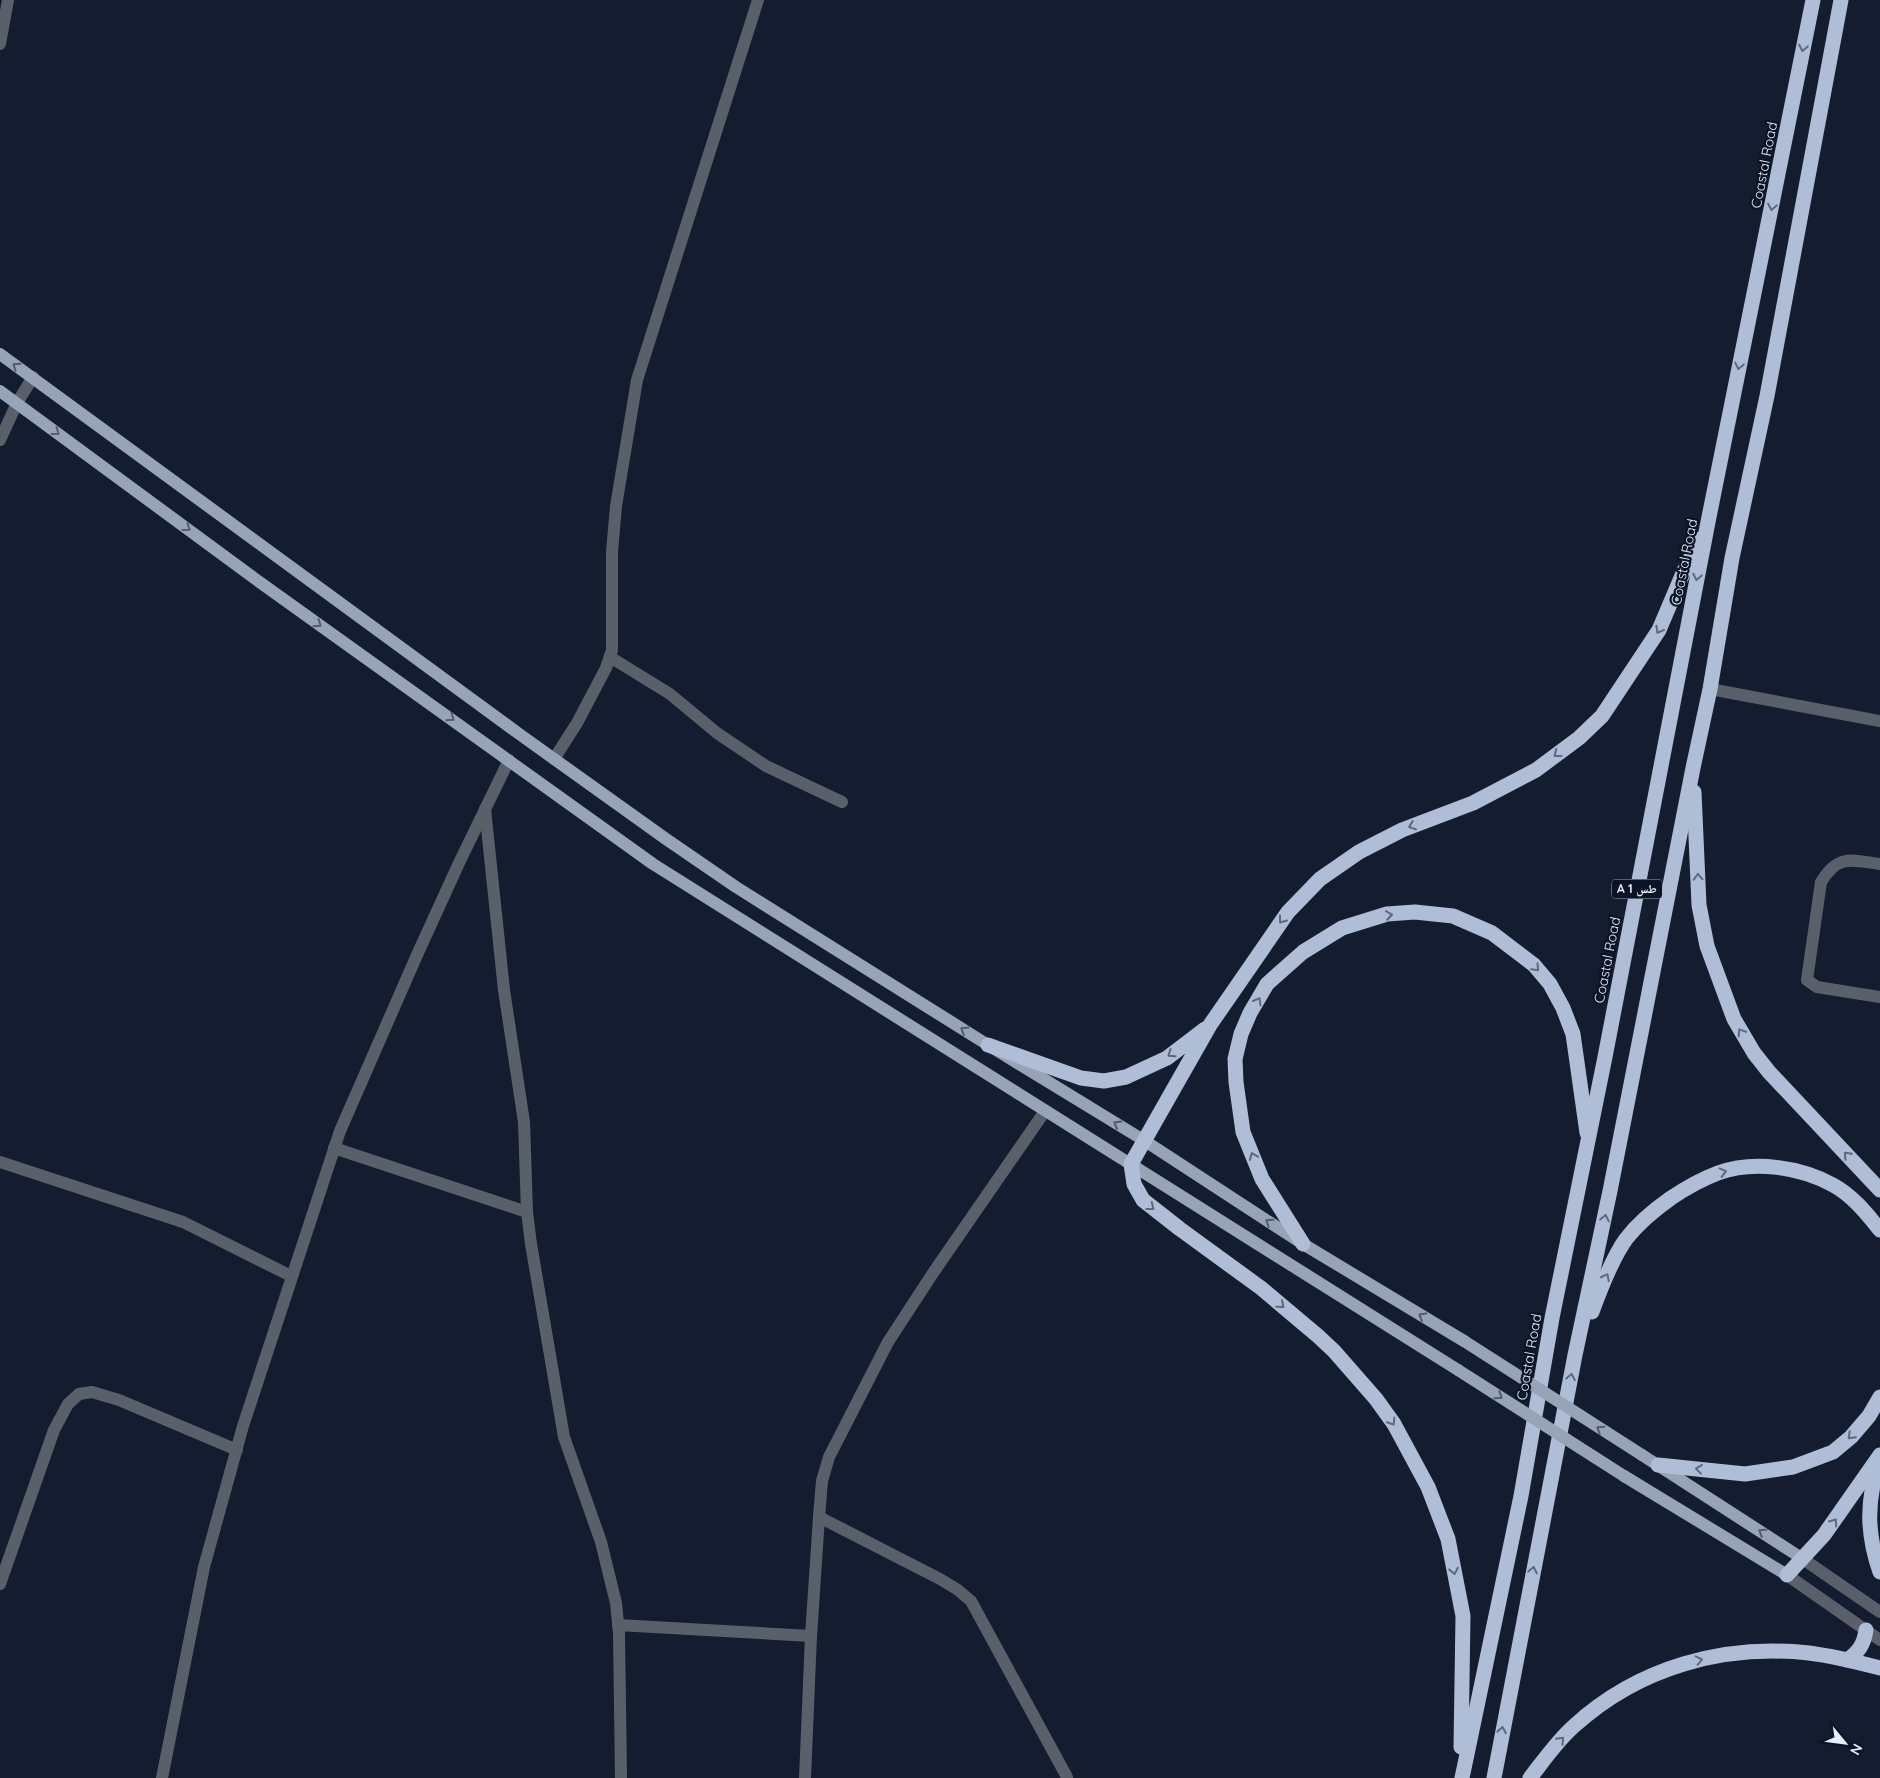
<svg xmlns="http://www.w3.org/2000/svg" width="1880" height="1778" font-family="Quicksand,'Noto Naskh Arabic',sans-serif">
<rect width="100%" height="100%" fill="#131d2f"/>
<g fill="none" stroke-linecap="round" stroke-linejoin="round">
<!-- minor -->
<g stroke="#5a6069" stroke-width="12">
<polyline points="0,44 8,0"/>
<polyline points="0,440 17,403 33,377"/>
<polyline points="610,657 670,694 717,733 766,766 842,802"/>
<polyline points="1710,689 1880,721"/>
<polyline points="554,759 577,723 606,668 612,650 612,552 616,506 637,380 758,0"/>
<polyline points="485,809 504,990 524,1122 527,1212 531,1244 564,1437 601,1542 616,1603 619,1633 621,1778"/>
<path d="M 1880,864 C 1851,860 1838,854 1821,882 L 1807,980 L 1817,987 L 1880,997"/>
<polyline points="334,1148 527,1212"/>
<polyline points="0,1162 183,1222 291,1276"/>
<polyline points="819,1517 940,1579 958,1590 971,1601 1067,1777"/>
<polyline points="1803,1559 1880,1612"/>
<polyline points="1787,1575 1880,1640"/>
<polyline points="0,1584 54,1430 68,1404 79,1394 92,1392 119,1400 237,1450"/>
<polyline points="618,1625 811,1636"/>
<polyline points="162,1778 204,1567 243,1426 340,1131 417,955 459,863 509,760"/>
<polyline points="805,1778 811,1636 819,1517 822,1481 829,1457 888,1342 933,1273 1045,1111"/>
</g>
<!-- major -->
<g stroke="#97a3b7" stroke-width="12">
<polyline points="0,354 522,736 666,839 736,887 988,1045 1145,1141 1303,1244 1464,1341"/>
<polyline points="0,391 254,578 653,864 1458,1370"/>
<polyline points="1642,1455 1803,1559"/>
<polyline points="1624,1476 1787,1575"/>
</g>
<!-- highway -->
<g stroke="#afbed6" stroke-width="15">
<polyline points="1694,792 1699,905 1707,946 1734,1019 1754,1053 1769,1072 1880,1190"/>
<polyline points="988,1045 1081,1078 1104,1081 1126,1077 1167,1058 1205,1029"/>
<polyline points="1303,1244 1262,1179 1243,1132 1236,1082 1235,1059 1241,1034 1250,1013 1267,984 1303,952 1342,928 1387,914 1415,912 1453,916 1492,933 1534,965 1550,984 1563,1008 1573,1034 1587,1133"/>
<path d="M 1592,1312 C 1600,1290 1613,1257 1626,1239 C 1639,1222 1654,1210 1671,1198 C 1686,1188 1702,1179 1718,1173 C 1754,1160 1800,1167 1833,1185 C 1852,1195 1867,1214 1880,1230"/>
<path d="M 1879,1464 C 1866,1501 1867,1535 1880,1572"/>
<polyline points="1658,1465 1745,1474 1793,1467 1833,1452 1851,1437 1869,1416 1880,1397"/>
<polyline points="1787,1575 1824,1535 1880,1455"/>
<path d="M 1847,1660 C 1859,1652 1864,1644 1866,1630"/>
<polyline points="1461,1747 1463,1616 1448,1539 1428,1487 1394,1424 1376,1399 1334,1351 1318,1336 1261,1288 1180,1229 1143,1200 1134,1184 1131,1164 1210,1025 1288,912 1320,879 1359,852 1402,830 1473,803 1536,770 1579,738 1602,716 1659,630 1684,571 1700,539"/>
<polyline points="1462,1778 1521,1496 1552,1318 1605,1057 1708,522 1813,0"/>
<polyline points="1494,1778 1575,1355 1610,1191 1693,768 1710,689 1732,558 1767,396 1841,0"/>
<path d="M 1530,1778 C 1544,1760 1557,1741 1574,1726 C 1639,1667 1723,1644 1809,1653 C 1833,1656 1857,1662 1880,1668"/>
</g>
<!-- major-bridge -->
<g stroke="#97a3b7" stroke-width="12">
<polyline points="1464,1341 1642,1455"/>
<polyline points="1458,1370 1624,1476"/>
</g>
</g>
<!-- one-way arrows -->
<defs><path id="oneway-chevron" d="M-2-3.5L2.5 0L-2 3.5" fill="none" stroke-width="1.6" stroke-linecap="round" stroke-linejoin="round" transform="scale(1.25)"/></defs>
<g stroke="#5c697e">
<use href="#oneway-chevron" transform="translate(1803 48) rotate(101)"/>
<use href="#oneway-chevron" transform="translate(1772 207) rotate(101)"/>
<use href="#oneway-chevron" transform="translate(1739 366) rotate(102)"/>
<use href="#oneway-chevron" transform="translate(1697 577) rotate(101)"/>
<use href="#oneway-chevron" transform="translate(1659 630) rotate(118)"/>
<use href="#oneway-chevron" transform="translate(1557 754) rotate(142)"/>
<use href="#oneway-chevron" transform="translate(1412 826) rotate(159)"/>
<use href="#oneway-chevron" transform="translate(1698 877) rotate(-93)"/>
<use href="#oneway-chevron" transform="translate(1389 915) rotate(-9)"/>
<use href="#oneway-chevron" transform="translate(1282 920) rotate(126)"/>
<use href="#oneway-chevron" transform="translate(1536 968) rotate(47)"/>
<use href="#oneway-chevron" transform="translate(1258 1001) rotate(-60)"/>
<use href="#oneway-chevron" transform="translate(1741 1032) rotate(-122)"/>
<use href="#oneway-chevron" transform="translate(1171 1054) rotate(145)"/>
<use href="#oneway-chevron" transform="translate(1847 1155) rotate(-133)"/>
<use href="#oneway-chevron" transform="translate(1253 1156) rotate(-112)"/>
<use href="#oneway-chevron" transform="translate(1723 1172) rotate(-15)"/>
<use href="#oneway-chevron" transform="translate(1151 1207) rotate(38)"/>
<use href="#oneway-chevron" transform="translate(1605 1218) rotate(-78)"/>
<use href="#oneway-chevron" transform="translate(1606 1277) rotate(-63)"/>
<use href="#oneway-chevron" transform="translate(1281 1305) rotate(41)"/>
<use href="#oneway-chevron" transform="translate(1571 1377) rotate(-79)"/>
<use href="#oneway-chevron" transform="translate(1392 1422) rotate(57)"/>
<use href="#oneway-chevron" transform="translate(1851 1436) rotate(135)"/>
<use href="#oneway-chevron" transform="translate(1699 1469) rotate(-173)"/>
<use href="#oneway-chevron" transform="translate(1834 1522) rotate(-55)"/>
<use href="#oneway-chevron" transform="translate(1533 1570) rotate(-79)"/>
<use href="#oneway-chevron" transform="translate(1454 1571) rotate(79)"/>
<use href="#oneway-chevron" transform="translate(1699 1660) rotate(-13)"/>
<use href="#oneway-chevron" transform="translate(1502 1730) rotate(-80)"/>
<use href="#oneway-chevron" transform="translate(1561 1740) rotate(-47)"/>
</g>
<g stroke="#505c6e">
<use href="#oneway-chevron" transform="translate(16 366) rotate(-145)"/>
<use href="#oneway-chevron" transform="translate(56 432) rotate(36)"/>
<use href="#oneway-chevron" transform="translate(187 528) rotate(36)"/>
<use href="#oneway-chevron" transform="translate(318 624) rotate(35)"/>
<use href="#oneway-chevron" transform="translate(451 718) rotate(35)"/>
<use href="#oneway-chevron" transform="translate(964 1030) rotate(-148)"/>
<use href="#oneway-chevron" transform="translate(1117 1124) rotate(-149)"/>
<use href="#oneway-chevron" transform="translate(1269 1222) rotate(-147)"/>
<use href="#oneway-chevron" transform="translate(1422 1316) rotate(-149)"/>
<use href="#oneway-chevron" transform="translate(1499 1396) rotate(33)"/>
<use href="#oneway-chevron" transform="translate(1600 1429) rotate(-147)"/>
<use href="#oneway-chevron" transform="translate(1762 1532) rotate(-147)"/>
</g>
<g text-anchor="middle" stroke-width="4.5" stroke-linejoin="round" paint-order="stroke">
<!-- shield labels -->
<rect fill="#0a1425" stroke="#a5adbb" stroke-width="1" x="1612" y="879.5" width="50" height="19" rx="4"/>
<g font-size="12" font-weight="bold" fill="#e7eefb">
<text x="1637" y="893">A 1 طس</text>
</g>
<!-- street labels -->
<g font-size="14" fill="#e7eefb" stroke="#0a1425">
<text transform="translate(1764 165) rotate(-79)" y="5">Coastal Road</text>
<text transform="translate(1684 562) rotate(-79)" y="5">Coastal Road</text>
<text transform="translate(1607 960) rotate(-79)" y="5">Coastal Road</text>
<text transform="translate(1529 1357) rotate(-80)" y="5">Coastal Road</text>
</g>
</g>
<!-- north arrow -->
<g transform="translate(1845 1743) rotate(119)" stroke="#0a1425" stroke-width="4" paint-order="stroke">
<path d="M0-4L9 19L0 12L-9 19Z" fill="#e7eefb"/>
<text y="-8" font-size="14" font-weight="bold" text-anchor="middle" fill="#e7eefb">N</text>
</g>
</svg>
